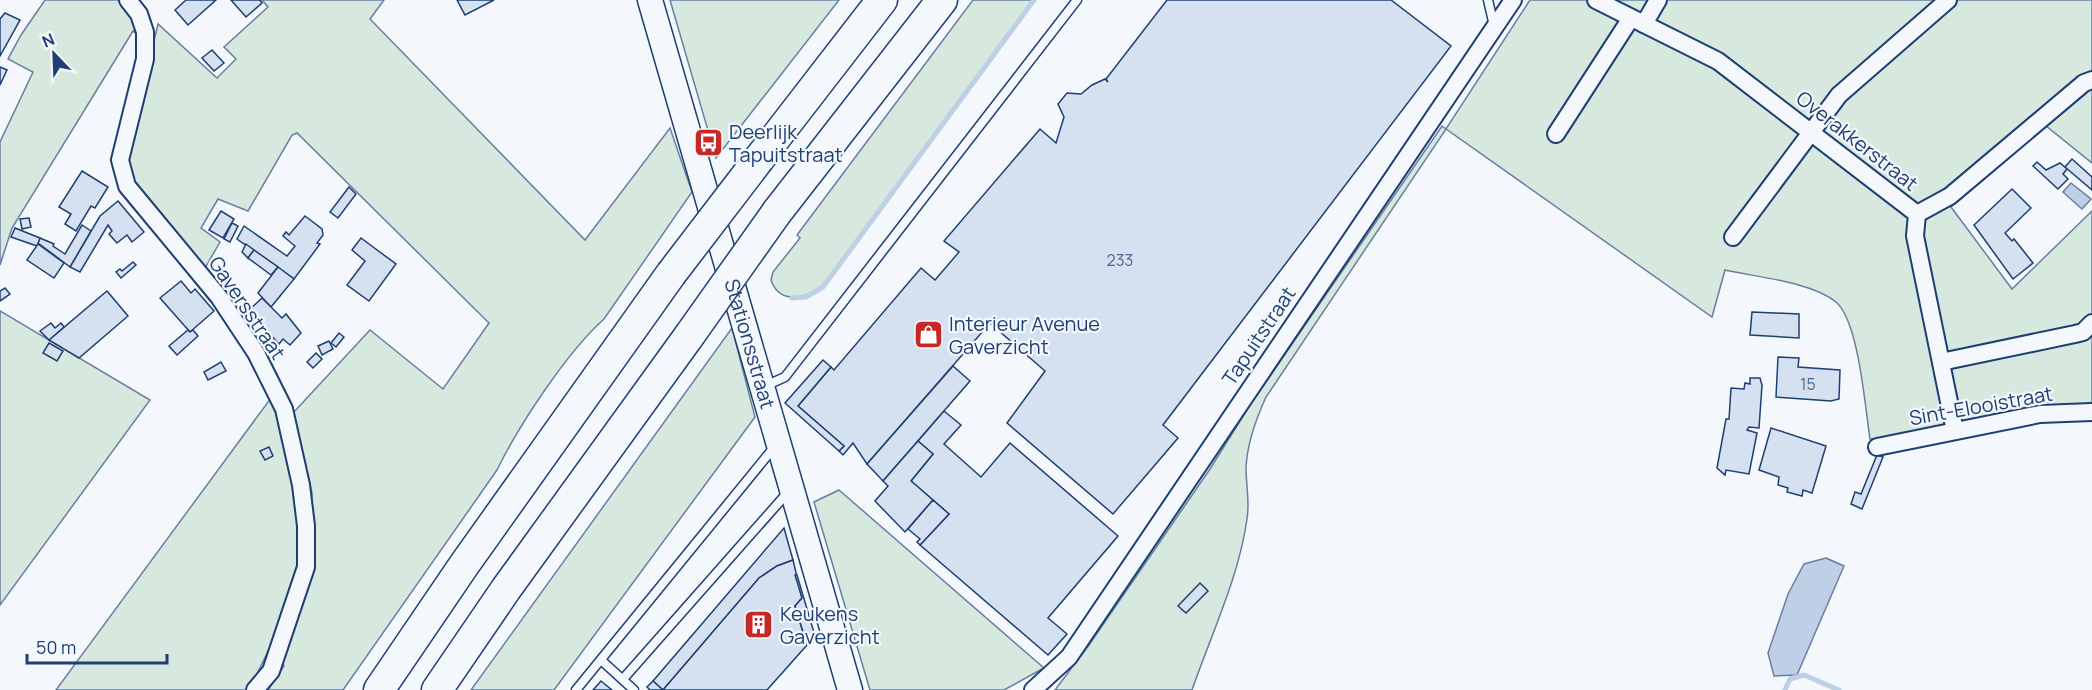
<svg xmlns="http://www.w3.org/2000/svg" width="2092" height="690" font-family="Manrope,sans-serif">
<rect width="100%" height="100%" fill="#f4f7fb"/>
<!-- green -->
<g fill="#d7e8df" stroke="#687fa3" stroke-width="1.5">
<polygon points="45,0 118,0 134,21 139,36 133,31 12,228 0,265 0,142 33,72 8,59 21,35"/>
<path d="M 262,0 L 384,0 L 370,19 L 585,240 L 670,128 L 692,192 L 604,319 C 567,352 519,425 497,470 L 343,690 L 268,690 L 284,666 L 280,658 L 313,557 L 312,493 L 293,413 L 370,330 L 443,389 L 489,323 L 297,133 L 292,135 L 248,211 L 218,199 L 201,228 L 220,242 L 205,268 L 136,190 L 127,156 L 158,24 L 217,78 L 236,59 L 224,47 L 268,7 Z"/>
<polygon points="670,0 839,0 716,158"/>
<path d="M 973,0 L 1034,0 L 823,287 C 806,297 780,306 771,280 L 773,272 L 800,238 L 797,235 Z"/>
<path d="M 1530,0 L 2092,0 L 2092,163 L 2046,126 L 1951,207 L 2012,289 L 2092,211 L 2092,403 L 2040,408 L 1895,439 L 1870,439 C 1865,407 1859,322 1836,302 C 1812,282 1756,277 1725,270 L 1712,317 L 1446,129 L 1266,397 C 1256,419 1247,443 1246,468 C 1246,485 1250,502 1247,519 C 1239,577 1211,635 1192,690 L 1055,690 L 1089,645 L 1210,469 L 1250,405 L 1442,126 L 1446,129 Z"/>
<polygon points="0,311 150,400 0,605"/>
<polygon points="732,328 755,417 554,690 471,690"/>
<polygon points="271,398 290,454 301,551 295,582 277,633 251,686 246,690 56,690"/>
<polygon points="839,490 1044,668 1004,690 870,690 814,502"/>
</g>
<!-- water -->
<g fill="#bed0e5" stroke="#687fa3" stroke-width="1.5">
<polygon points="2071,183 2091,199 2082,209 2063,192"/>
<polygon points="1826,558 1844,566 1797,675 1774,676 1768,653 1788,594 1804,564"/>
</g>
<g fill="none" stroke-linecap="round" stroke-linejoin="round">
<!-- stream -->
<g stroke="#bed0e5" stroke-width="5">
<polyline points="792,298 806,297 823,287 1034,0"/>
<polyline points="1785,690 1790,679 1804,675 1839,690"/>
</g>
</g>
<!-- building -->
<g fill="#d5e0f0" stroke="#1d3f73" stroke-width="1.5">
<polygon points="186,0 216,0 188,25 175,10"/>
<polygon points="231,0 260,0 262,3 246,17"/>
<polygon points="457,0 494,0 465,15"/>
<polygon points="1167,0 1391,0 1451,46 1163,425 1178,438 1113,514 1007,423 1045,371 990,323 867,464 853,443 843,455 839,451 844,446 798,406 831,367 834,370 921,268 935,280 959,252 944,241 1040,129 1056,143 1064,117 1058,104 1067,93 1081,94 1092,85 1105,79 1108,82 1106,79"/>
<polygon points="5,13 20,20 0,56 0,19"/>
<polygon points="212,50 224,63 214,71 202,58"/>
<polygon points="0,67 7,70 0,85"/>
<polygon points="2072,159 2092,177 2092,190 2065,167"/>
<polygon points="2037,162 2046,170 2060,163 2067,169 2063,174 2068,179 2058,189 2033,166"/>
<polygon points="82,171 108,187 95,208 91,206 76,231 65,224 71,214 59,207"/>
<polygon points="349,187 356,194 338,218 330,212"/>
<polygon points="2012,189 2031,208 2005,233 2012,241 2014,239 2033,263 2013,279 1974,225"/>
<polygon points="118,201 144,232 132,242 127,235 117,243 109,234 112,231 108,225 80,272 70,267 100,216"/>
<polygon points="221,211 234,219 223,238 209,230"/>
<polygon points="305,216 322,229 323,235 317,243 320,244 294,279 237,239 244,226 287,256 295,246 283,236 286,232 289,235"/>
<polygon points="29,218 31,227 22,229 20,219"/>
<polygon points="232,223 238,226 230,242 224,239"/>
<polygon points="82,225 91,231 70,267 38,243 40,238 54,244 53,246 65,254"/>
<polygon points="15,228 40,238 37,246 11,237"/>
<polygon points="361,238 396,264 369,301 347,285 365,261 352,250"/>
<polygon points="38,244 64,263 54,278 27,260"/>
<polygon points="246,244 254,250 248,258 242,252"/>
<polygon points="254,250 278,267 271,275 248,258"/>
<polygon points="133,262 136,265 121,278 116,272 120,269 122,271"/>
<polygon points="278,267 294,279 271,307 258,293"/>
<polygon points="181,281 191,293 195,289 214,311 190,332 160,298"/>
<polygon points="5,288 10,294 0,301 0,291"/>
<polygon points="107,291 128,316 79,358 49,340"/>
<polygon points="262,298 282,318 286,314 301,333 290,345 283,339 279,344 248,311"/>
<polygon points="1752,312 1799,314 1799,338 1750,335"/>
<polygon points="51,323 55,328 61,323 64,327 49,340 40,331"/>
<polygon points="188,330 190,332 193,330 198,336 177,355 169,346"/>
<polygon points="339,333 344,337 336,347 331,343"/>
<polygon points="329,341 333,349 322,355 318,346"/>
<polygon points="49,343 63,351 57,361 43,353"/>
<polygon points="316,353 322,359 313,368 307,362"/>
<polygon points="1778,357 1799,358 1798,367 1840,370 1839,399 1831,401 1776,397"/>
<polygon points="823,360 831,367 798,406 844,446 839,451 785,403"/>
<polygon points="221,362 226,371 208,380 204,372"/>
<polygon points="953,366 970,381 883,481 867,464"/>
<polygon points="1750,378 1760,378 1762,385 1759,428 1749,427 1747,430 1757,433 1749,474 1726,470 1725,475 1717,468 1726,419 1729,419 1731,388 1744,389 1745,383 1750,384"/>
<polygon points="944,411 961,425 944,444 981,477 1010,443 1118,536 1048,618 1067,634 1048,655 920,545 949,514 911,481 933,454 918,441"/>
<polygon points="1771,428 1826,446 1812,493 1803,490 1802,496 1787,492 1788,488 1778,485 1779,477 1759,470"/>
<polygon points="918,441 933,454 911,481 933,500 905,532 875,501 888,486 883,481"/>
<polygon points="269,447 273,456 265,460 260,451"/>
<polygon points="1877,455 1883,457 1862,509 1851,504 1855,492 1861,494"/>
<polygon points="933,500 949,514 920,545 917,542 920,539 908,529"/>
<polygon points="784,528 793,560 777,566 759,578 663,690 653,681"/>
<polygon points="793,560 802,598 795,606 807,645 767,690 650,690 647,687 653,681 663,690 759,578 777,566"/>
<polygon points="795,575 797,575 815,636 807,645 795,606 802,598"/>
<polygon points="1200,583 1208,591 1186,613 1178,606"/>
<polygon points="601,681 612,690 593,690"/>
</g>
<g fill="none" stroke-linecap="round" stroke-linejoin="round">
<defs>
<g id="lane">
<polyline points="1488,0 1494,26"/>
<polyline points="765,386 785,377 1077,0"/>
<polyline points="601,660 634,690"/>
<polyline points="623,679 789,491"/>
<polyline points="576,690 776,445"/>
</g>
<g id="street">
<polyline points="128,0 139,14 145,32 145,59 120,160 127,186 219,297 256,353 284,409 301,485 306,526 306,567 271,671 255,690"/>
<polyline points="1596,0 1718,61 1917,214 1915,236 1955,431"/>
<polyline points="1644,24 1658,0"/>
<polyline points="1556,134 1631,18"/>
<polyline points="1917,214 1950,196 2084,83 2092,80"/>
<polyline points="1733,237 1839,95 1948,0"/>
<polyline points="1941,362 2075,334 2083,332 2092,323"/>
<polyline points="1877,447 2040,414 2092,412"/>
<polyline points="1033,690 1069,657 1513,0"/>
</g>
<g id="secondary">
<path id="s1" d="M 650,0 L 850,690"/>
</g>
<g id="highway">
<polyline points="759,159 882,0"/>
<polyline points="777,212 942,0"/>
<polyline points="379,690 464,565 671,274"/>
<polyline points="437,690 506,589 689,336"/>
</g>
</defs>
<!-- lane casing -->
<use href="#lane" stroke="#1d3f73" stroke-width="11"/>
<!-- street casing -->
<use href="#street" stroke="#1d3f73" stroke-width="20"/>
<!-- secondary casing -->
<use href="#secondary" stroke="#1d3f73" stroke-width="27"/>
<!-- highway casing -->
<use href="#highway" stroke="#1d3f73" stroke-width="33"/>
<!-- lane -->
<use href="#lane" stroke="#f4f7fb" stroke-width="8"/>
<!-- street -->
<use href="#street" stroke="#f4f7fb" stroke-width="16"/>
<!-- secondary -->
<use href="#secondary" stroke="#f4f7fb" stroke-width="24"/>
<!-- highway -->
<use href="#highway" stroke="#f4f7fb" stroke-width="30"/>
<defs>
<g id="highway-bridge">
<polyline points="671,274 759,159"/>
<polyline points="689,336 777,212"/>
</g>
</defs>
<!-- highway-bridge casing -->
<use href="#highway-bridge" stroke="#1d3f73" stroke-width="33" stroke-linecap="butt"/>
<!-- highway-bridge -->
<use href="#highway-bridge" stroke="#f4f7fb" stroke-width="30"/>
</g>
<!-- icons -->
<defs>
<symbol id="bus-square" viewBox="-11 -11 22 22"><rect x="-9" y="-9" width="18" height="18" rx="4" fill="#c62828" stroke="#f4f7fb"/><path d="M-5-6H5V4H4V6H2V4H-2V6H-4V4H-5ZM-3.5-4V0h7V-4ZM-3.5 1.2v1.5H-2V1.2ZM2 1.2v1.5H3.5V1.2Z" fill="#fff"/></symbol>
<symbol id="shop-square" viewBox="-11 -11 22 22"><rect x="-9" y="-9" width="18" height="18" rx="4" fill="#c62828" stroke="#f4f7fb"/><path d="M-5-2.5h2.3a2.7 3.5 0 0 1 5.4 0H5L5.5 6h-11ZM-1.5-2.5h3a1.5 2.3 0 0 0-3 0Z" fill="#fff"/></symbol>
<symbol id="building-square" viewBox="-11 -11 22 22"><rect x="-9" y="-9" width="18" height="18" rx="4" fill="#c62828" stroke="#f4f7fb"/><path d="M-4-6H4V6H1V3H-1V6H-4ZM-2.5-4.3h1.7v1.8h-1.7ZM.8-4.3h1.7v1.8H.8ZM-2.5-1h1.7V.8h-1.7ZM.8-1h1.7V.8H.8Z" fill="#fff"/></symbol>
</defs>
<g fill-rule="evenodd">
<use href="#bus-square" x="692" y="126" width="33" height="33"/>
<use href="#shop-square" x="912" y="318" width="33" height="33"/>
<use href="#building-square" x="742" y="608" width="33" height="33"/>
</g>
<g text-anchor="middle" stroke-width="4.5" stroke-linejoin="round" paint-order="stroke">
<!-- number labels -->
<g font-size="16" fill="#4b6792">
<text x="1120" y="266">233</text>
<text x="1808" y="390">15</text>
</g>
<!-- poi labels -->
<g font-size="20" fill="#1d3f73" stroke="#f4f7fb" text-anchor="start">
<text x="729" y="139">Deerlijk<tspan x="729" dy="23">Tapuitstraat</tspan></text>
<text x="949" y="331">Interieur Avenue<tspan x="949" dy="23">Gaverzicht</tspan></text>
<text x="780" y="621">Keukens<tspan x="780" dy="23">Gaverzicht</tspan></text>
</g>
<!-- street labels -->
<g font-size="20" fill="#1d3f73" stroke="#f4f7fb">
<text transform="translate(1857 141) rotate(38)" y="7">Overakkerstraat</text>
<text transform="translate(247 308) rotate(56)" y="7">Gaversstraat</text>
<text transform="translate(1259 336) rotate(-56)" y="7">Tapuitstraat</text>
<text dy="7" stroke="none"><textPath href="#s1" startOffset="358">Stationsstraat</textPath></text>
<text transform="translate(1981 406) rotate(-10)" y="7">Sint-Elooistraat</text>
</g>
</g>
<!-- north arrow -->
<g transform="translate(54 54) rotate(337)" stroke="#f4f7fb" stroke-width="4.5" paint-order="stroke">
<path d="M0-4.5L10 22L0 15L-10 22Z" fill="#1d3f73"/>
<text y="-9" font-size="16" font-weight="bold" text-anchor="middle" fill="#1d3f73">N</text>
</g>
<!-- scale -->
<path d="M27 654v9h140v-9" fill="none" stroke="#1d3f73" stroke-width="3"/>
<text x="36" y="654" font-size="18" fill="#1d3f73" stroke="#f4f7fb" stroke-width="4.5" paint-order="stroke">50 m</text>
</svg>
